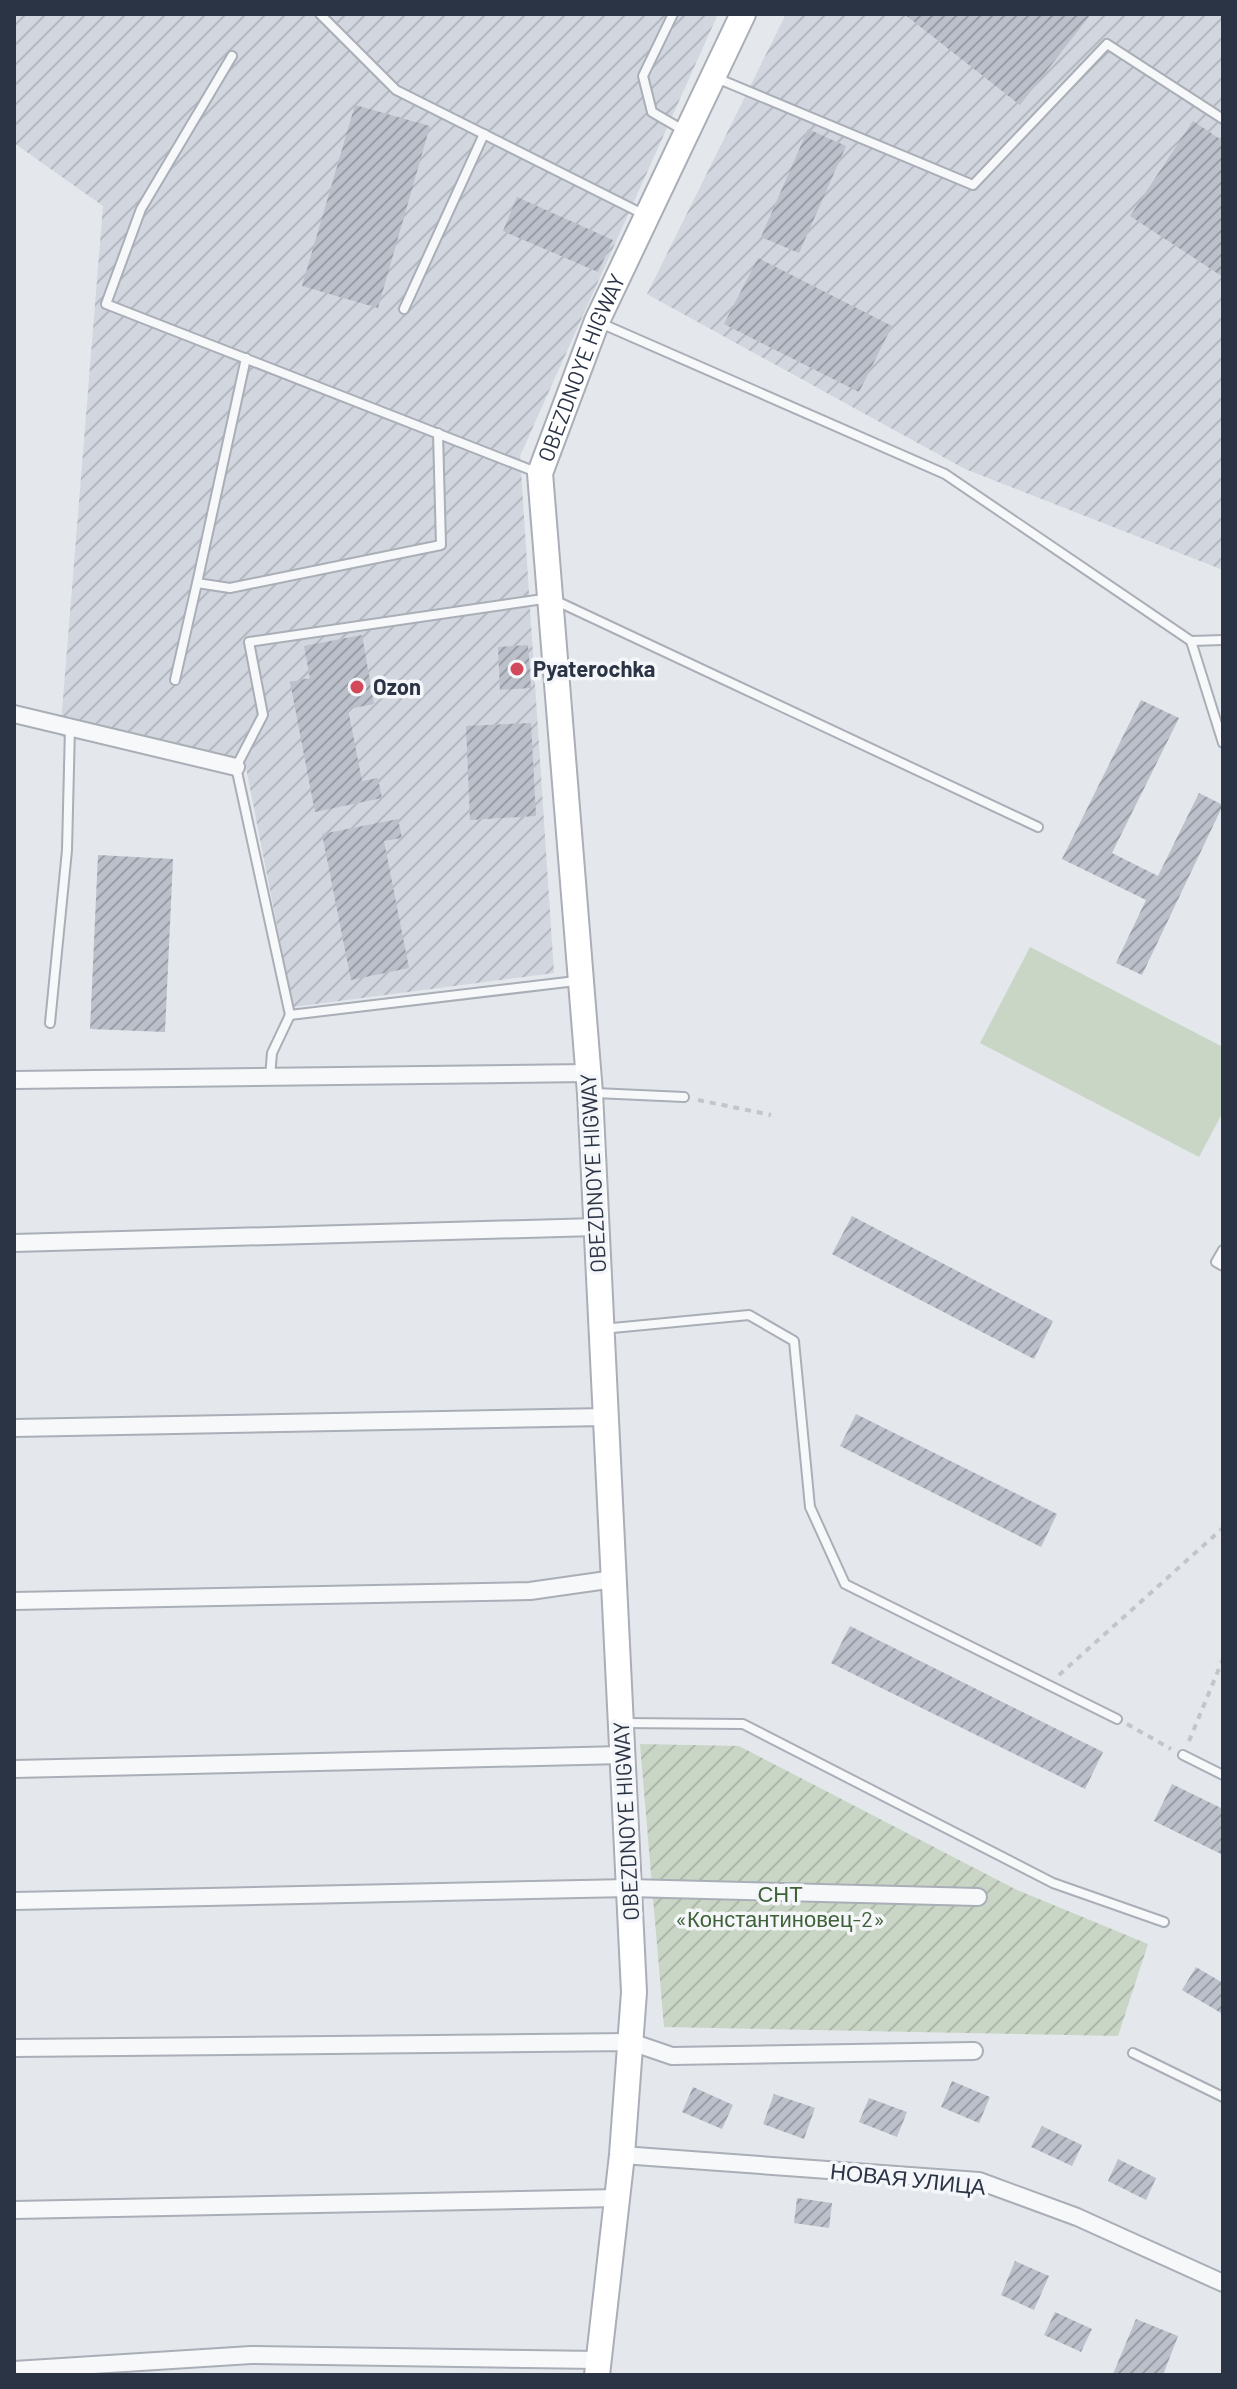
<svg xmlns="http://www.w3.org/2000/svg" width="1237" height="2389" font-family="Barlow,sans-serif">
<defs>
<pattern id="industrial-furrows" width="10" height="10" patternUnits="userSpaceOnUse" patternTransform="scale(2)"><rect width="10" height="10" fill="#d2d6de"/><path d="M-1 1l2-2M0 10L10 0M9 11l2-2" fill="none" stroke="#b4b8c0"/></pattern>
<pattern id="garden-furrows" width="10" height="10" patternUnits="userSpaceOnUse" patternTransform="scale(2)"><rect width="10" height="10" fill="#c9d6c5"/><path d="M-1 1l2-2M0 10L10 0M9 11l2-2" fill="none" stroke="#adb8ab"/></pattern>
<pattern id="building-hatch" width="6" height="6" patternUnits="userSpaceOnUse" patternTransform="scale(2)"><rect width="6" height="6" fill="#bbc0ca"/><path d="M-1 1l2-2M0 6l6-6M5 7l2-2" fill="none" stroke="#989da6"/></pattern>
</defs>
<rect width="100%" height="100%" fill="#e4e7ec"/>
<!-- industrial -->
<g fill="url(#industrial-furrows)">
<polygon points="14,14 718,14 520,456 554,973 293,1007 246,768 60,736 103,206 14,143"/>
<polygon points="786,14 1223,14 1223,570 965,469 647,294"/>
</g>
<!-- garden -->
<polygon fill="url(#garden-furrows)" points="640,1744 739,1746 1015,1889 1148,1944 1118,2036 664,2027"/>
<!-- pitch -->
<polygon fill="#c9d6c5" points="1030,947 1223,1047 1223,1112 1199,1157 980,1043"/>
<!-- building -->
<g fill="url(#building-hatch)">
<polygon points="904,14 1091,14 1020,105"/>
<polygon points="355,105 430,126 378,308 302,286"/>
<polygon points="1193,121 1223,141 1223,277 1130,216"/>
<polygon points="808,129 846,146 799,253 761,237"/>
<polygon points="517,197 613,240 598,272 503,231"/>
<polygon points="758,258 892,326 859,392 724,324"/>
<polygon points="362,635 374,704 348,709 362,781 378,778 382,798 315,812 290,682 310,678 304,646"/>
<polygon points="528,645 531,688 500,690 498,647"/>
<polygon points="1141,700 1179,718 1112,853 1158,876 1199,793 1223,805 1142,975 1116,963 1146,900 1062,859"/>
<polygon points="531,723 536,816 470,820 466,726"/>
<polygon points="398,819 402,838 384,841 409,968 351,980 322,834"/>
<polygon points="98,855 173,859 165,1032 90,1029"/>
<polygon points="852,1216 1053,1321 1034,1359 832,1254"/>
<polygon points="856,1414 1057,1514 1041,1547 840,1446"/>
<polygon points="850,1626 1103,1752 1085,1789 831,1663"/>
<polygon points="1172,1784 1223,1809 1223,1855 1154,1821"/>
<polygon points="1196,1967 1223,1983 1221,2013 1182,1990"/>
<polygon points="952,2081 990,2097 979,2123 941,2107"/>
<polygon points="693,2087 733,2105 722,2129 682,2112"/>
<polygon points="774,2094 815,2108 804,2139 763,2124"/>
<polygon points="869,2098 907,2112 897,2137 859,2122"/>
<polygon points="1042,2126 1082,2145 1072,2166 1031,2147"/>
<polygon points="1118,2159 1156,2178 1146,2200 1108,2181"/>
<polygon points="797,2198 832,2203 829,2228 794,2223"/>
<polygon points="1015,2261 1049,2276 1034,2310 1001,2295"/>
<polygon points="1055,2312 1092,2329 1081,2352 1044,2335"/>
<polygon points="1136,2319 1178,2336 1163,2375 1113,2374"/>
</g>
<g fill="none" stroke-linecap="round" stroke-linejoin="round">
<defs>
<g id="lane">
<polyline points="320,14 396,90 643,214"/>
<polyline points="673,14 643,76 652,112 683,130"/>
<polyline points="232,56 141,209 106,304 536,472"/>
<polyline points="714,77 973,185 1107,44 1223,119"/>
<polyline points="404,309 484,134"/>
<polyline points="598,322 945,474 1191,641 1223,640"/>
<polyline points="246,358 197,583 230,588 441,545 438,433"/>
<polyline points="1191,641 1223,743"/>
<polyline points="175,680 197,583"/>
<polyline points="576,981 290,1015 236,767 263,715 249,642 550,598 1038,827"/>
<polyline points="50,1023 67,850 70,727"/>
<polyline points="270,1077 272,1053 290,1015"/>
<polyline points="595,1093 684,1097"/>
<polyline points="1223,1250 1216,1262 1223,1266"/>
<polyline points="602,1329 749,1315 794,1341 810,1507 845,1584 1117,1719"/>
<polyline points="622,1723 743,1724 1053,1883 1164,1922"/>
<polyline points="1183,1755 1223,1775"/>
<polyline points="1133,2053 1223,2097"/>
</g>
<g id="street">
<polyline points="14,714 236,767"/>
<polyline points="14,1080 588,1073"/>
<polyline points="14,1243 596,1227"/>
<polyline points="14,1428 606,1417"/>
<polyline points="14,1601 530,1591 614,1579"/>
<polyline points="14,1769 623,1755"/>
<polyline points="14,1901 629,1888 978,1897"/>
<polyline points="14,2048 631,2042 672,2056 974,2051"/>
<polyline points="622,2155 979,2181 1077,2217 1223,2283"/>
<polyline points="14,2210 618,2198"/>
<polyline points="14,2370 251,2355 598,2360"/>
</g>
<g id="secondary">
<path id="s1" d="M 597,2375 L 622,2155 L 634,1992 L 590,1093 L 540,473 L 597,321 L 743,14"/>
</g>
</defs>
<!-- lane casing -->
<use href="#lane" stroke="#a9aeb7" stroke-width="12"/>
<!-- street casing -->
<use href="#street" stroke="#a9aeb7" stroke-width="20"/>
<!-- secondary casing -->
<use href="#secondary" stroke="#a9aeb7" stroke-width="28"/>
<!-- path -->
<g stroke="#c2c5cb" stroke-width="4" stroke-dasharray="6 6" stroke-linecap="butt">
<polyline points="698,1100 771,1115"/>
<polyline points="1059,1675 1223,1528"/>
<polyline points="1127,1724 1171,1749"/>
<polyline points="1189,1741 1223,1659"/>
</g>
<!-- lane -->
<use href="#lane" stroke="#f7f8fa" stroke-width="8"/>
<!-- street -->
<use href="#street" stroke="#f7f8fa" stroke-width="16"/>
<!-- secondary -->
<use href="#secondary" stroke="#fff" stroke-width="24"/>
</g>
<!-- markers -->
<g fill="#d1495b" stroke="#f4f6f9" stroke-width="3">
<circle cx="517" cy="669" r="8"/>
<circle cx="357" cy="687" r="8"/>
</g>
<g text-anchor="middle" stroke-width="7" stroke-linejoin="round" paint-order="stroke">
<!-- street labels -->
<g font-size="22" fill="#2b3445" stroke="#f4f6f9">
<text dy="8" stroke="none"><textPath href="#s1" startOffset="2020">OBEZDNOYE HIGWAY</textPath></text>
<text transform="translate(593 1173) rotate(-93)" y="8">OBEZDNOYE HIGWAY</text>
<text transform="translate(626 1821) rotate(-93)" y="8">OBEZDNOYE HIGWAY</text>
<text transform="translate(908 2179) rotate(6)" y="8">НОВАЯ УЛИЦА</text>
</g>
<!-- poi labels -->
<g font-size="22" font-weight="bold" fill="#2b3445" stroke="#f4f6f9" text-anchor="start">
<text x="533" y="677">Pyaterochka</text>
<text x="373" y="695">Ozon</text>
</g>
<!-- park labels -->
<g font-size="22" fill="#3f6138" stroke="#f4f6f9">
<text x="780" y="1902">СНТ<tspan x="780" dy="25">«Константиновец-2»</tspan></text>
</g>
</g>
<!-- border -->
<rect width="1237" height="2389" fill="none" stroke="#2b3445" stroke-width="32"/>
</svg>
